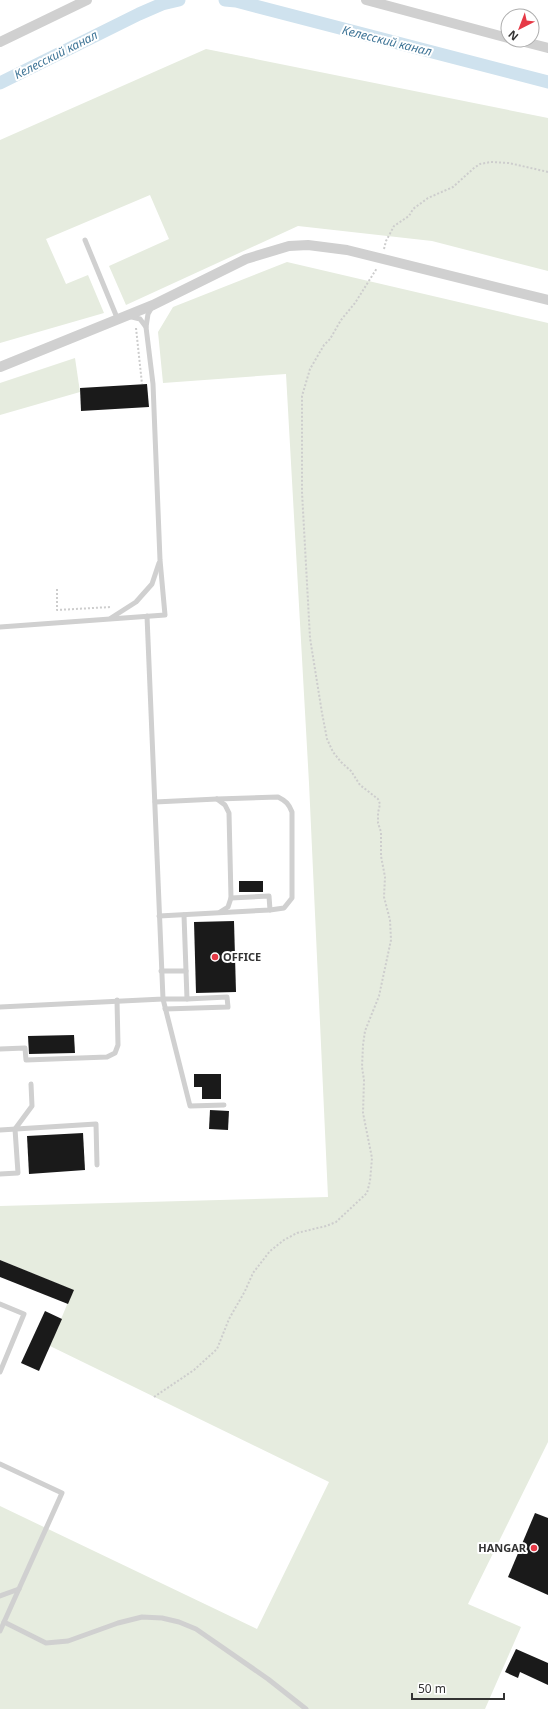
<svg xmlns="http://www.w3.org/2000/svg" width="548" height="1709" font-family="'Noto Sans',sans-serif">
<rect width="100%" height="100%" fill="#fff"/>
<!-- green -->
<g fill="#e6ecdf">
<polygon points="206,49 548,118 548,271 432,241 298,226 126,305 109,266 169,239 150,195 46,239 66,284 88,275 104,313 0,343 0,140"/>
<polygon points="287,262 548,323 548,1442 468,1604 521,1627 485,1709 0,1709 0,1506 257,1629 329,1482 50,1346 73,1290 0,1260 0,1206 328,1197 309,783 286,374 163,383 158,332 173,307"/>
<polygon points="75,358 80,392 0,415 0,383"/>
</g>
<g fill="none" stroke-linecap="round" stroke-linejoin="round">
<!-- canal -->
<g stroke="#cfe2ee" stroke-width="13">
<polyline points="225,0 236,1 548,82"/>
<polyline points="0,83 139,14 162,4 179,0"/>
</g>
</g>
<!-- building -->
<g fill="#1a1a1a">
<polygon points="147,384 149,407 81,411 80,388"/>
<rect x="239" y="881" width="24" height="11"/>
<polygon points="234,921 236,992 196,993 194,922"/>
<polygon points="74,1035 75,1053 29,1054 28,1036"/>
<polygon points="194,1074 221,1074 221,1099 202,1099 202,1087 194,1087"/>
<polygon points="210,1110 229,1111 228,1130 209,1129"/>
<polygon points="83,1133 85,1170 29,1174 27,1136"/>
<polygon points="0,1260 74,1290 68,1304 0,1277"/>
<polygon points="45,1311 62,1319 39,1371 21,1363"/>
<polygon points="535,1513 548,1518 548,1595 508,1577"/>
<polygon points="516,1649 548,1663 548,1685 520,1672 518,1678 505,1672"/>
</g>
<g fill="none" stroke-linecap="round" stroke-linejoin="round">
<!-- path -->
<g stroke="#cdcdcd" stroke-width="2" stroke-dasharray="2 2" stroke-linecap="butt">
<polyline points="384,249 386,241 394,226 409,216 413,209 428,198 453,187 474,168 480,164 491,162 509,163 548,172"/>
<polyline points="136,328 142,384"/>
<polyline points="57,589 57,610 111,607"/>
<polyline points="154,1397 194,1370 217,1349 229,1319 245,1291 253,1273 270,1251 284,1240 297,1233 326,1226 336,1222 367,1193 370,1181 372,1158 363,1113 364,1080 362,1067 363,1045 365,1031 379,996 391,940 390,920 384,897 385,877 381,856 381,832 378,823 378,813 380,804 378,799 360,785 351,771 341,762 333,752 327,739 322,713 310,638 302,492 302,396 310,369 324,345 330,339 341,320 355,303 377,268"/>
</g>
<!-- service -->
<g stroke="#d0d0d0" stroke-width="5">
<polyline points="85,240 118,320"/>
<polyline points="128,316 140,319 146,327 148,314 152,307"/>
<polyline points="111,618 136,602 152,584 159,563"/>
<polyline points="0,627 165,615 160,560 153,384 146,327"/>
<polyline points="217,799 225,805 229,813 231,898 228,907 220,912"/>
<path d="M 155,802 L 217,799 L 278,797 C 286,801 289,804 292,812 L 292,898 L 284,908 L 270,910"/>
<polyline points="159,916 270,910 269,896 231,898"/>
<polyline points="161,971 186,971"/>
<polyline points="187,999 163,999 190,1106 224,1105"/>
<polyline points="0,1007 163,999 147,616"/>
<polyline points="165,1009 228,1007 227,997 187,999 184,915"/>
<polyline points="0,1049 25,1048 26,1060 107,1057 115,1053 118,1045 117,1000"/>
<polyline points="0,1130 96,1124 97,1165"/>
<polyline points="0,1174 18,1173 15,1129 32,1106 31,1084"/>
<polyline points="0,1304 24,1314 0,1372"/>
<polyline points="0,1464 62,1493 0,1631"/>
<polyline points="0,1596 19,1589"/>
<polyline points="4,1622 46,1643 68,1641 118,1623 142,1617 162,1618 179,1622 196,1629 268,1679 306,1709"/>
</g>
<!-- minor -->
<g stroke="#d0d0d0" stroke-width="10">
<polyline points="366,0 508,38"/>
<polyline points="517,40 548,48"/>
<polyline points="0,42 87,0"/>
<polyline points="0,367 153,305 246,259 289,246 308,245 347,250 548,300"/>
</g>
</g>
<!-- markers -->
<g fill="#e63946" stroke="#fff" stroke-width="1.5">
<circle cx="215" cy="957" r="4"/>
<circle cx="534" cy="1548" r="4"/>
</g>
<g text-anchor="middle" stroke-width="4" stroke-linejoin="round" paint-order="stroke">
<!-- poi labels -->
<g font-size="11" font-weight="bold" fill="#333" stroke="#fff" text-anchor="start">
<text x="223" y="961">OFFICE</text>
<text x="526" y="1552" text-anchor="end">HANGAR</text>
</g>
<!-- water labels -->
<g font-size="12" font-style="italic" fill="#3f7597" stroke="#fff">
<text transform="translate(387 41) rotate(14)" y="4">Келесский канал</text>
<text transform="translate(56 55) rotate(-27)" y="4">Келесский канал</text>
</g>
</g>
<!-- north arrow -->
<g transform="translate(520 28) rotate(222)"><circle r="19" fill="#ffffff" stroke="#adadad"/>
<path d="M0-3L7 15L0 10L-7 15Z" fill="#e63946"/>
<text y="-6" font-size="11" font-weight="bold" text-anchor="middle" fill="#333333">N</text>
</g>
<!-- scale -->
<path d="M412 1693v6h92v-6" fill="none" stroke="#333333" stroke-width="2"/>
<text x="418" y="1693" font-size="12" fill="#333333" stroke="#ffffff" stroke-width="3" paint-order="stroke">50 m</text>
</svg>
